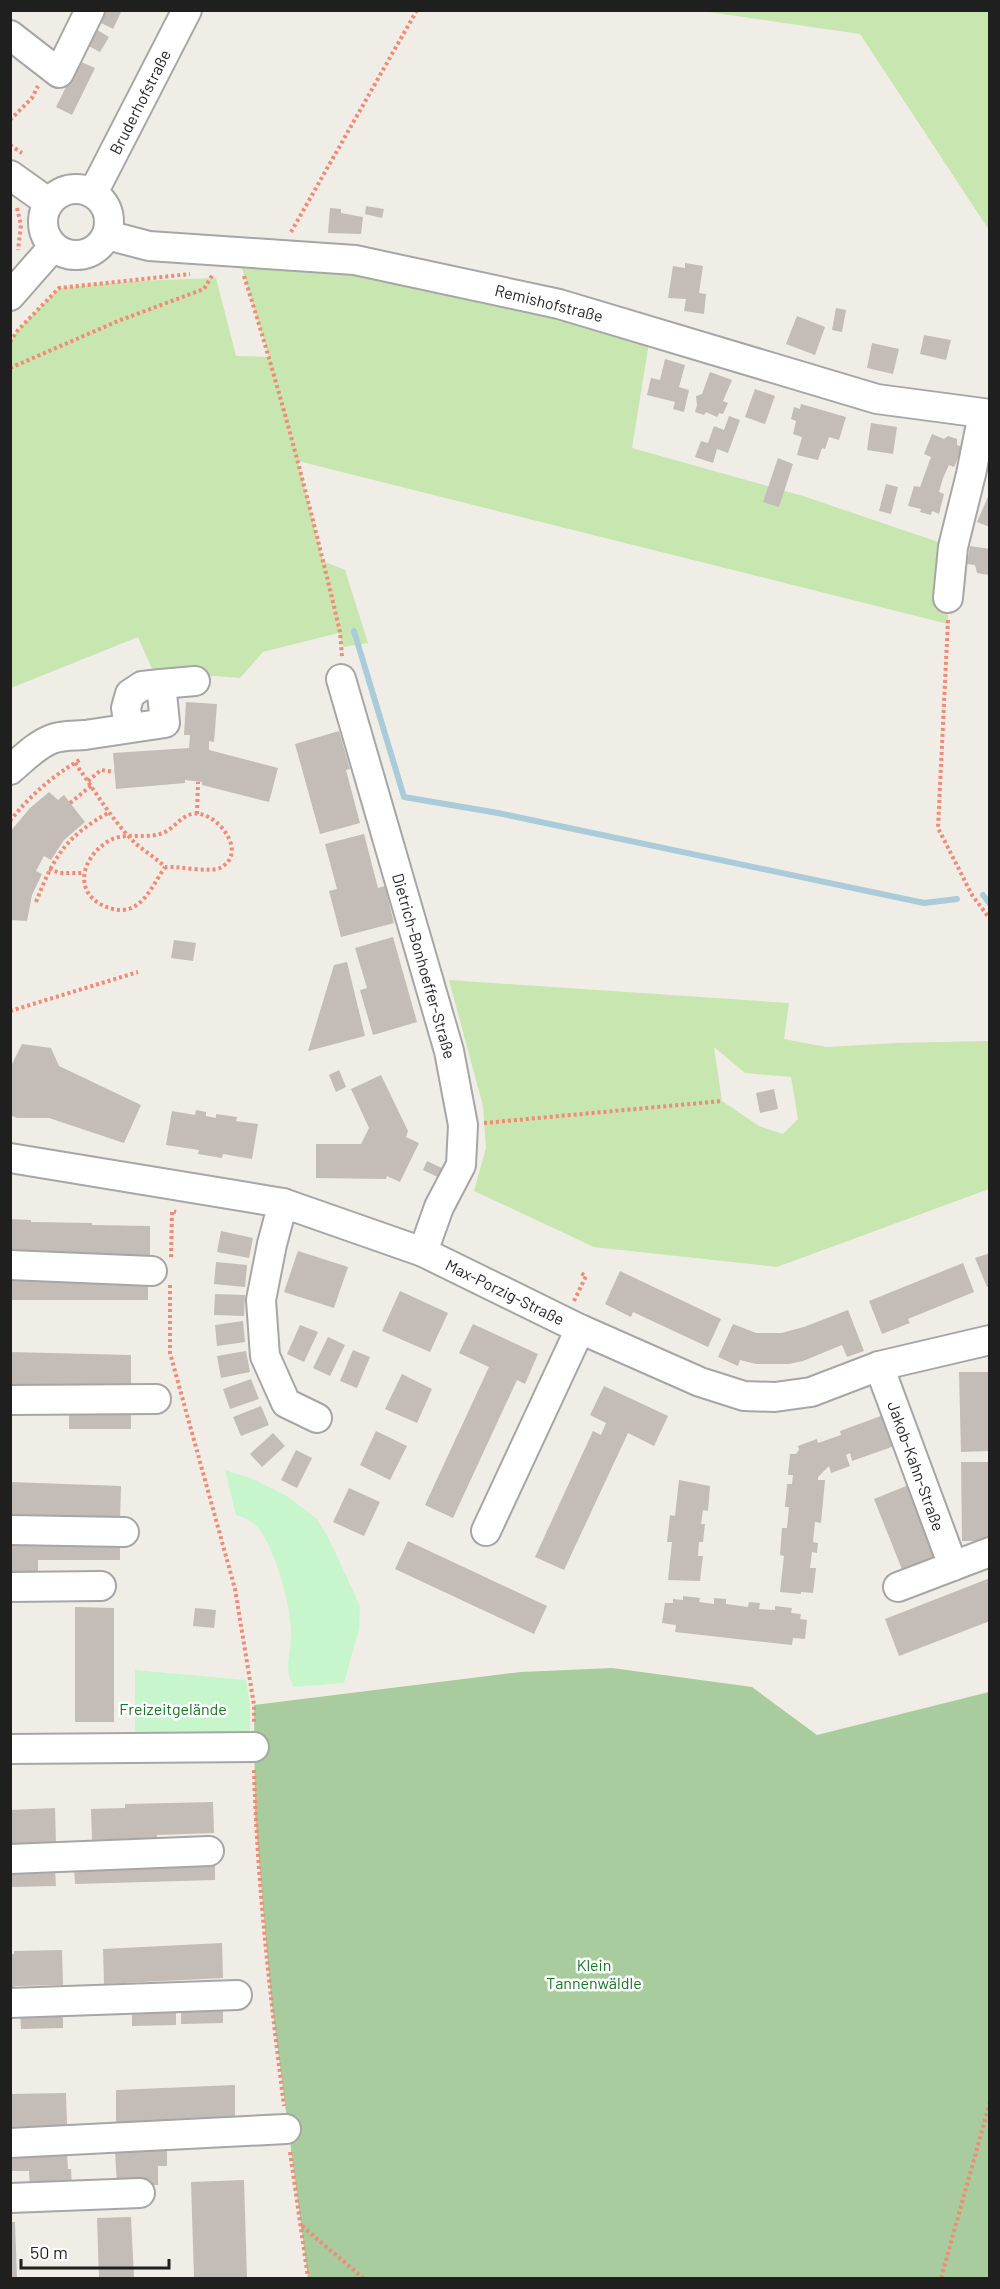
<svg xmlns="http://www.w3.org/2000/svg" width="1000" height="2289" font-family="Barlow,sans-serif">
<rect width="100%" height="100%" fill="#f0ede6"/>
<!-- grass -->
<g fill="#c7e6b0" fill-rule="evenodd">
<polygon points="702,11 989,11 989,230 860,34"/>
<polygon points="237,252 651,330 632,448 803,496 953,547 948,598 948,624 298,461 323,561 345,570 368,643 343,647 339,633 263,652 240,678 153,671 138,637 11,688 10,342 18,330 59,288 135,281 216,278 236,356 269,357"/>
<path d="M 449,980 L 789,1003 L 784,1039 L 826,1047 L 896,1043 L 989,1041 L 989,1189 L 777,1267 L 594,1247 L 474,1191 L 486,1148 L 483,1106 ZM 714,1047 L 745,1073 L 791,1077 L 798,1119 L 783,1134 L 759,1126 L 722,1101 Z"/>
</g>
<!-- forest -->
<polygon fill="#a8cc9e" points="612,1668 752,1687 817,1735 989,1692 989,2278 308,2278 271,1998 255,1814 254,1705 521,1672"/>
<!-- park -->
<g fill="#c7f6cd">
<path d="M 225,1470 L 253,1479 L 287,1496 L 317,1519 L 329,1539 L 360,1606 L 359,1629 L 344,1683 L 294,1687 C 283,1670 291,1654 291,1634 C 292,1609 273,1538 253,1523 C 249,1519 241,1517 236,1515 Z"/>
<polygon points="135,1670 246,1680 250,1705 250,1744 135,1744"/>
</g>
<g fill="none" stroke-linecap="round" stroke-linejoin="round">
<!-- stream -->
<g stroke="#aaccda" stroke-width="6">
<polyline points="354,631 404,797 498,813 924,903 957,899"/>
<polyline points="983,895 990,904"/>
</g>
</g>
<!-- building -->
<g fill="#c4bcb6">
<polygon points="103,10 122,10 113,29 97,21"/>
<polygon points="94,28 109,37 100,52 85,44"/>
<polygon points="79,61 95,68 72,115 56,107"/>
<polygon points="366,206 384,209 382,218 365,214"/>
<polygon points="330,208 341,209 341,213 363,217 361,234 328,233"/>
<polygon points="685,263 703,266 699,293 706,294 704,314 684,311 686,299 668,298 673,266 685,268"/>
<polygon points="836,308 846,310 842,332 832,330"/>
<polygon points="797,316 825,327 815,355 786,344"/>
<polygon points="924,335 951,340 946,360 920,354"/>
<polygon points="872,343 899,349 893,374 867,368"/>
<polygon points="665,359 685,365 679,387 689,390 684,412 673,409 675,402 647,395 651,378 660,380"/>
<polygon points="710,372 732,380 723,401 728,403 723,414 719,413 717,417 706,412 704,415 695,412 697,405 696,396 702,394"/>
<polygon points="755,389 775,396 765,424 745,417"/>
<polygon points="801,404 846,417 839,440 829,437 825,449 822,448 818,460 797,455 802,437 793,434 796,421 791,419 794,407 800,409"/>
<polygon points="729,416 740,420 728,453 717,449 713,463 695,457 701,441 708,443 714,426 724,430"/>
<polygon points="871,423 897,427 893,454 867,450"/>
<polygon points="932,434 944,439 948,436 957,439 957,445 963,447 954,467 949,465 943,478 939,492 944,494 939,514 932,511 931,515 920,512 921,509 908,506 914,486 920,487 931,457 924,454"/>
<polygon points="778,458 793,464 779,507 763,502"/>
<polygon points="886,484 898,487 891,514 879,511"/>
<polygon points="990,492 990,527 977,522"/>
<polygon points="970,546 990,549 989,575 977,573 975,565 967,564"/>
<polygon points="186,702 217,704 214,742 209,741 209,750 278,768 269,802 202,785 202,782 185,780 185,783 116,789 113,753 189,748 190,735 184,735"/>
<polygon points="339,731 350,769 346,770 360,823 320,834 295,744"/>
<polygon points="49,792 58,800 64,795 85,822 64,840 51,860 44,856 36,871 42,874 32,895 27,921 10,920 10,832 30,808"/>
<polygon points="364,834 378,888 385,886 394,923 341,937 329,891 337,889 325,844"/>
<polygon points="393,937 417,1022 373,1035 360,990 367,988 355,948"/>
<polygon points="174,940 196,943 193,961 171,958"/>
<polygon points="347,962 365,1036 308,1051 334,965"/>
<polygon points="22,1044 51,1048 59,1066 141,1105 124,1143 49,1118 17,1118 10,1115 10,1068"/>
<polygon points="339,1070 346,1087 336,1092 329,1075"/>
<polygon points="381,1075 408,1131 406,1137 419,1143 400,1182 387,1176 386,1179 316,1178 316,1144 361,1144 369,1128 351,1089"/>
<polygon points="774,1089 778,1109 760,1113 756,1093"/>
<polygon points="196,1110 206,1112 206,1116 216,1118 216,1114 237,1117 236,1121 258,1124 252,1159 223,1154 222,1158 198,1154 199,1150 166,1145 172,1111 195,1115"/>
<polygon points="427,1161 444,1169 440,1178 423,1170"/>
<polygon points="10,1219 31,1220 31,1222 92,1223 92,1225 150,1226 150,1259 92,1259 92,1254 10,1254"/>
<polygon points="221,1231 253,1238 249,1258 217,1252"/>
<polygon points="298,1251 348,1267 334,1308 284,1292"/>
<polygon points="990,1253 990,1286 987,1287 975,1258"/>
<polygon points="216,1262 247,1265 245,1287 214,1284"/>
<polygon points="963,1263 974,1292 908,1319 910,1323 882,1334 869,1301"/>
<polygon points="620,1271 721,1319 708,1347 633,1312 631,1317 605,1304"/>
<rect x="10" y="1281" width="138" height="19"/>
<polygon points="400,1291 448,1313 430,1352 382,1331"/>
<polygon points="215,1294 245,1295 244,1316 214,1315"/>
<polygon points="848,1310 864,1351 847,1357 842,1345 803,1361 789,1364 756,1364 740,1360 738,1366 718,1357 733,1324 756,1333 781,1333 804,1327"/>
<polygon points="243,1321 245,1342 217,1346 215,1325"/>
<polygon points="473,1324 538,1354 525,1384 517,1380 453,1518 425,1505 489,1367 459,1353"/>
<polygon points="300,1325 318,1332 304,1362 287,1354"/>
<polygon points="328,1337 345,1345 330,1376 313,1368"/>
<polygon points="353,1350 370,1357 357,1388 340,1381"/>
<polygon points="246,1351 250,1372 221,1378 217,1356"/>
<polygon points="10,1352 131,1355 131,1389 12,1386"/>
<polygon points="959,1372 990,1372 990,1451 961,1452"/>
<polygon points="402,1374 432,1389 417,1423 385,1409"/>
<polygon points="251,1379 259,1399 230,1409 223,1389"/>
<polygon points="604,1386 668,1416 654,1446 628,1433 564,1570 535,1557 593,1431 601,1435 606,1423 590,1415"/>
<polygon points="261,1406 269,1425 241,1436 233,1417"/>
<rect x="69" y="1412" width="62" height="17"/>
<polygon points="889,1413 900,1444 852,1461 850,1453 846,1455 850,1466 831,1473 829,1466 818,1477 818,1480 825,1480 821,1523 815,1522 813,1542 818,1543 817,1553 812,1552 810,1568 816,1568 813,1593 801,1592 801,1594 780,1592 784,1556 780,1555 782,1528 787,1528 789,1507 785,1507 787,1484 792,1484 793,1475 788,1475 790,1454 796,1454 799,1450 798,1446 817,1439 818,1443 841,1435 840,1431"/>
<polygon points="376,1431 407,1446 390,1480 360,1465"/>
<polygon points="273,1433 285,1446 262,1467 250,1454"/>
<polygon points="296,1450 312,1458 297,1488 281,1480"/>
<polygon points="961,1462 990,1462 990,1541 962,1541"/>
<polygon points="679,1480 710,1486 708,1511 703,1510 701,1524 705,1524 703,1542 699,1542 698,1556 703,1556 700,1581 668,1580 672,1542 667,1542 670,1515 675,1516"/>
<polygon points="10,1482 121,1486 120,1521 10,1518"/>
<polygon points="911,1484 939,1558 903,1572 874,1499"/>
<polygon points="349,1488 380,1502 364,1536 333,1522"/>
<polygon points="408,1541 547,1606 534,1634 395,1569"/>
<polygon points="10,1543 120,1543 120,1560 38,1560 38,1579 10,1578"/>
<polygon points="990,1578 990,1621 899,1656 885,1619"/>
<polygon points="683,1596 700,1598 699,1602 714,1604 714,1598 726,1599 726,1604 748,1607 749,1602 760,1603 759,1609 775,1610 775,1606 792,1608 791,1613 801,1614 800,1619 807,1620 805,1639 793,1638 792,1645 675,1632 676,1625 662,1623 665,1603 673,1603 673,1599 683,1600"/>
<polygon points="75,1607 114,1608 114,1722 75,1722"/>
<polygon points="195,1608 216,1610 214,1628 193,1626"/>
<polygon points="213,1802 214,1833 157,1835 157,1838 92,1840 91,1809 125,1808 125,1804"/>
<polygon points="55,1808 56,1845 10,1846 10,1810"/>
<polygon points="215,1863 215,1880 75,1884 74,1867"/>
<polygon points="55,1868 56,1886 10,1887 10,1869"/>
<polygon points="222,1943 223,1978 104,1984 103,1949"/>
<polygon points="62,1950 63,1985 15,1986 15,1989 10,1989 10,1954 14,1954 14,1951"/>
<polygon points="223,2005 223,2023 181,2024 181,2006"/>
<polygon points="176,2006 176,2025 132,2026 132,2007"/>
<polygon points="63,2011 63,2028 21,2029 20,2012"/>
<polygon points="235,2085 235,2118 116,2123 116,2090"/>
<polygon points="66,2093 67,2126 10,2127 10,2094"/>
<polygon points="167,2149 167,2166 158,2166 158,2185 117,2186 115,2150"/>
<polygon points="67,2153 68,2169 71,2169 72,2188 30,2189 29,2171 10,2171 10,2155"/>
<polygon points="244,2180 247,2278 194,2278 191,2182"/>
<polygon points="131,2217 134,2277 99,2278 97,2218"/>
<polygon points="10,2222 15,2222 17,2278 10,2278"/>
</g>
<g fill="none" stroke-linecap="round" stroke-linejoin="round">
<defs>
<g id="minor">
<polyline points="10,35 59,73 90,10"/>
<polyline points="10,175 48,202"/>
<circle cx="76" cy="222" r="33"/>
<polyline points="93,193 187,10"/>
<polyline points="107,235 149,246 355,260 559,304 877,399 990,414"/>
<polyline points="10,296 53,247"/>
<polyline points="948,598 953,547 971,474 983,414"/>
<polyline points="341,679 449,1051 463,1125 461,1165 439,1207 423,1252"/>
<polyline points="161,684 195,681"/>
<path d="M 10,770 C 23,759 36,745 52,739 C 62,735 75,736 85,735 C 112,731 138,727 165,723 L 161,684 L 142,686 L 130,694 L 126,708 L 129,728"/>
<polyline points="10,1158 283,1203 423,1252 580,1329 700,1382 744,1396 775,1397 811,1392 879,1366 990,1340"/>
<polyline points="283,1203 272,1244 261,1300 265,1356 286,1403 317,1418"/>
<polyline points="10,1265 152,1271"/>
<polyline points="879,1366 953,1566 990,1552"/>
<polyline points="10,1400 156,1399"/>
<polyline points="10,1530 124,1532"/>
<polyline points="486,1531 580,1329"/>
<polyline points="10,1587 101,1586"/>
<polyline points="898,1587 953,1566"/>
<polyline points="10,1749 254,1747"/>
<polyline points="10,1859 209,1851"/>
<polyline points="10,2003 237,1995"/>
<polyline points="10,2143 286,2129"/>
<polyline points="10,2198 140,2193"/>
</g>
</defs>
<!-- minor casing -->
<use href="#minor" stroke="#a6a6a6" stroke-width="32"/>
<!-- path -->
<g stroke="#f28a75" stroke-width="4" stroke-dasharray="3 3" stroke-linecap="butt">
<polyline points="10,120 32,98 38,86"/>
<polyline points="10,145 22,153"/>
<polyline points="17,208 21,225 18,250"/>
<polyline points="291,232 417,10"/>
<path d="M 244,276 C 281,393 312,512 340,632 L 342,657"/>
<polyline points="10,342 18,330 59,288 190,274"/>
<polyline points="10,368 118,321 204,289 213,274"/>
<polyline points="948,620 938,828 972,895 990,919"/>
<path d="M 75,763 C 93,788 110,817 132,840 C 142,850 155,857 165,867 C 152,886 141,916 113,909 C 74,899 77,862 107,842 C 125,830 147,841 165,832 C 177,826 184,811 200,814 C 222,818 247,854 220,868 C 209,873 179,866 165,867"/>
<polyline points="88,781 101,770 114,772"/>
<polyline points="70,803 91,786"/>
<polyline points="197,814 198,782"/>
<path d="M 10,821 C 31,794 53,776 81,759"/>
<polyline points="49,869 60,873 83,873"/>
<path d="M 36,902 C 54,856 66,836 110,812"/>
<polyline points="10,1011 138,972"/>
<polyline points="484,1123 722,1101"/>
<polyline points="171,1257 172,1211 176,1212"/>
<polyline points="170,1285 170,1353 235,1589 254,1705 254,1724"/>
<polyline points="574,1301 586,1276 579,1272"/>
<path d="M 254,1770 C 257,1882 270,1995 284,2106"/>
<polyline points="290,2152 308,2278"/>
<polyline points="302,2226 363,2278"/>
<polyline points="941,2278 990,2102"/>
</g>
<!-- minor -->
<use href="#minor" stroke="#fff" stroke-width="28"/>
</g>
<g text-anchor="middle" stroke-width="5" stroke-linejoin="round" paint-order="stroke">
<!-- street labels -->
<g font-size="16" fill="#1f1f1f" stroke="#fff">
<text transform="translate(140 102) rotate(-63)" y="6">Bruderhofstraße</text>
<text transform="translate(549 303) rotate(14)" y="6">Remishofstraße</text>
<text transform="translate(424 966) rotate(74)" y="6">Dietrich-Bonhoeffer-Straße</text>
<text transform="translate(505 1292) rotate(26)" y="6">Max-Porzig-Straße</text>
<text transform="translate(916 1466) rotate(70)" y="6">Jakob-Kahn-Straße</text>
</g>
<!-- park labels -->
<g font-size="16" fill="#127921" stroke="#fff">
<text x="173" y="1715">Freizeitgelände</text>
<text x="594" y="1971">Klein<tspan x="594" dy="18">Tannenwäldle</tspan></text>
</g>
</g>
<!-- border -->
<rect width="1000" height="2289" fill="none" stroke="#1f1f1f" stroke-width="24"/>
<!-- scale -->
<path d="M21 2259v9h148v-9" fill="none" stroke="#1f1f1f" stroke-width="3"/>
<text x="30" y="2259" font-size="18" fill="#1f1f1f" stroke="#ffffff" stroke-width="4.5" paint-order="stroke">50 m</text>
</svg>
